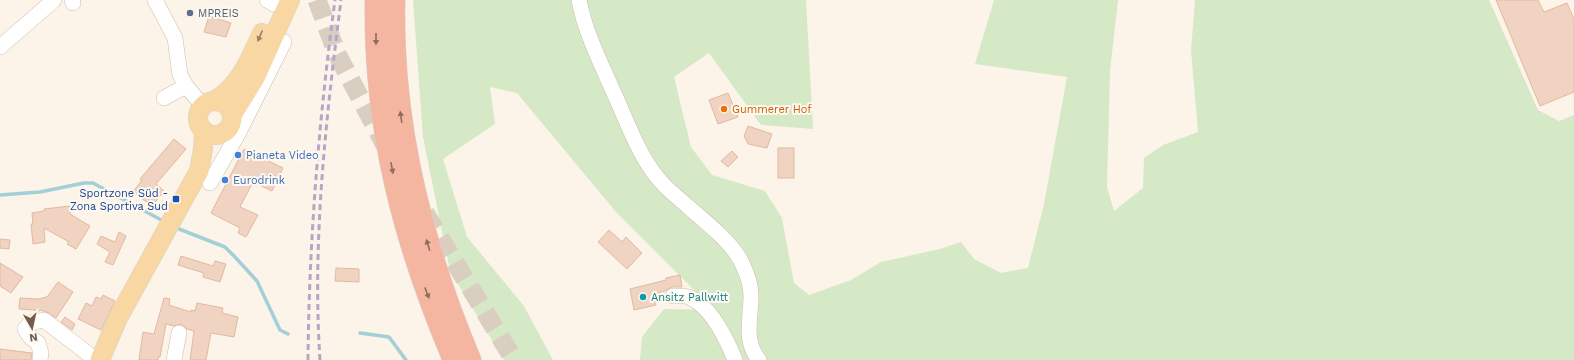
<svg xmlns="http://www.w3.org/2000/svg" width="1574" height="360" font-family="'Work Sans',sans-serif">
<rect width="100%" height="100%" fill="#fcf4e8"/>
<!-- green -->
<polygon fill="#d5e9c6" points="413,0 806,0 813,129 761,125 709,53 674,77 691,147 712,175 765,191 782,218 794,283 809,295 851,280 881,262 940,249 961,242 974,259 1001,273 1028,268 1044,204 1067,77 975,64 994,0 1118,0 1110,71 1107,187 1114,211 1143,188 1144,158 1163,145 1198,132 1191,50 1195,0 1489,0 1538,110 1559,121 1574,115 1574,360 640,360 642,337 664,309 714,310 616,212 517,93 490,87 495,124 443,159 467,237 524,306 553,360 504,360 450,271 423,137"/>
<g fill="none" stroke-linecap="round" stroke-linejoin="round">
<!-- stream -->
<g stroke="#a3cfd7" stroke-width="3.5">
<polyline points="0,195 40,192 84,183 93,183 165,222"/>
<polyline points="174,227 225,247 235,257 257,281 280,330 288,334"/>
<polyline points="360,333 389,337 406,360"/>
</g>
</g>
<!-- building -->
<g fill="#f0d3c0" stroke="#e2b9a1">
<polygon points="1496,0 1538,0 1544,12 1567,3 1574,19 1574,92 1540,106"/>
<polygon points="209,16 231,23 226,37 204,32"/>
<polygon points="728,93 738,117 718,124 709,100"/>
<polygon points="748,126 772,134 767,148 748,144 744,136"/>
<polygon points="174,139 186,149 156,184 164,191 152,206 133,192 142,180 140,179"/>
<rect x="778" y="148" width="16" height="30"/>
<polygon points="244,149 283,168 272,191 253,182 240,207 258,215 246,237 238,233 240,228 211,213"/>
<polygon points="732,151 738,157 728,167 721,161"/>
<polygon points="70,206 70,214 90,226 76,249 67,244 69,242 44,228 45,242 33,244 31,224 33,224 32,213 44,211 44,209"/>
<polygon points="609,230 622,242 626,237 642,253 627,269 598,242"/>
<polygon points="119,232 126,236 113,265 105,262 110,252 97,244 101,236 115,242"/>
<polygon points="0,239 10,240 9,249 0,248"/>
<polygon points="181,256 213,266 215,261 226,264 220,282 203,277 204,273 178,265"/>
<polygon points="0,263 23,277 11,293 0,286"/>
<polygon points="336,268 359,269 359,282 335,281"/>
<polygon points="680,275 682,287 672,287 665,291 654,294 656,305 634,310 630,289 666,280 666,278"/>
<polygon points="58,282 73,292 56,318 49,313 40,310 38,312 34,310 19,309 20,298 38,299 47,297"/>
<polygon points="103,295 115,301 101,330 78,319 86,303 92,306 96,297 101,299"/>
<polygon points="164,298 170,299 169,305 191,312 191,310 195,311 197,303 223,308 222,313 238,317 234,337 211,333 206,360 190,360 194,331 187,329 181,324 174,326 166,324 160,357 158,357 158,360 139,360 143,332 154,334"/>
<polygon points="65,317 75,324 72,330 61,322"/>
<polygon points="0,349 32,353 31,360 0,360"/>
</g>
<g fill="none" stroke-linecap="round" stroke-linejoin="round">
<!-- major-tunnel -->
<g stroke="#dacec1" stroke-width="19" stroke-dasharray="19 10" stroke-linecap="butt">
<polyline points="317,0 337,54 385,145"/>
<polyline points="425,213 514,360"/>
</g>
<defs>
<g id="minor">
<polyline points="72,0 73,3"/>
<polyline points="155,0 175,38 180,75 186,86 203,106"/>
<polyline points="267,0 274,4"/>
<path d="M 579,0 C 585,32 600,61 613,91 C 628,123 640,161 665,186 C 686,207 728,236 741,261 C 746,271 751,284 751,296 C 751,319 743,340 759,360"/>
<polyline points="0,47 54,0"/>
<polyline points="164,98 186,86"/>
<polyline points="230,127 239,132 284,42"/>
<polyline points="210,183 239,132"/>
<path d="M 673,296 C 678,296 687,295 691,298 C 712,308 727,340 735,360"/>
<polyline points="40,360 41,353 38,343 30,337 25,329 30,323 44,320 96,360"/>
<polyline points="174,360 179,333"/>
</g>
<g id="major">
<path d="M 214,101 C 240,86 250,59 262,33"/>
<circle cx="215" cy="118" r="17"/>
<polyline points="232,115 255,78 290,0"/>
<polyline points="100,360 118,318 199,171 203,149 204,131"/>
</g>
<g id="highway">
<path d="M 376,0 C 374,129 404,242 454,360"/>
<path d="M 394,0 C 391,125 422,246 470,360"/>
</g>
</defs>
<!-- minor casing -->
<use href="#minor" stroke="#cebcae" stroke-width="16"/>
<!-- major casing -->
<use href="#major" stroke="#d8d1cd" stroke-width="20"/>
<!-- highway casing -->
<use href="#highway" stroke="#d8d1cd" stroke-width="23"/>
<!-- minor -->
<use href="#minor" stroke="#fff" stroke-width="15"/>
<!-- major -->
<use href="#major" stroke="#f8d7a3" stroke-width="19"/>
<!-- highway -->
<use href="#highway" stroke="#f4b6a1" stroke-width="22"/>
<!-- rail -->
<g stroke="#b7a6c6" stroke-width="3" stroke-dasharray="6 4" stroke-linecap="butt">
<path d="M 308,360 C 309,240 319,119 335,0"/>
<path d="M 320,360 C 312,240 326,119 341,0"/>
</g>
</g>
<!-- one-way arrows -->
<defs><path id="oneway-solid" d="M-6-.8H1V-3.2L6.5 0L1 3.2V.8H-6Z"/></defs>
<use fill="#9c8066" href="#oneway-solid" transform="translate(260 36) rotate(114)"/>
<g fill="#8e6d5d">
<use href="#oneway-solid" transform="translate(376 39) rotate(90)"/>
<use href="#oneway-solid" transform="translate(401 117) rotate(-98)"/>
<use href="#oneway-solid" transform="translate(392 168) rotate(79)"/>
<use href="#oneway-solid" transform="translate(428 245) rotate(-107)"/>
<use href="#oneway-solid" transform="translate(427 293) rotate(69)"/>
</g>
<!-- markers -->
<circle fill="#5c6f8a" stroke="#fef8ee" stroke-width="1.5" cx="190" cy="13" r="4"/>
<circle fill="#e8710a" stroke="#fef8ee" stroke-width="1.5" cx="724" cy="109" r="4"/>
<g fill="#3f7fe0" stroke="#fef8ee" stroke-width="1.5">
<circle cx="238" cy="155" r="4"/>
<circle cx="225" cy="180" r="4"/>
</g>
<rect fill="#1a4fb4" stroke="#fef8ee" stroke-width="1.5" x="172" y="195" width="8" height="8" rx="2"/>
<circle fill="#0f9aa8" stroke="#fef8ee" stroke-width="1.5" cx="643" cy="297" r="4"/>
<g text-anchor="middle" stroke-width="4" stroke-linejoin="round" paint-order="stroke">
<!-- service labels -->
<g font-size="11" fill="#4e5e75" stroke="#fef8ee" text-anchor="start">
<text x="198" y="17">MPREIS</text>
</g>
<!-- food labels -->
<g font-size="11" fill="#c56008" stroke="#fef8ee" text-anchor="start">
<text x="732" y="113">Gummerer Hof</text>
</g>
<!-- shop labels -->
<g font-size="11" fill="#366cbe" stroke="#fef8ee" text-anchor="start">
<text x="246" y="159">Pianeta Video</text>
<text x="233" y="184">Eurodrink</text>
</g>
<!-- transit labels -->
<g font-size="11" fill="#164399" stroke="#fef8ee" text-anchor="end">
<text x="168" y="197">Sportzone Süd -<tspan x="168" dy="13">Zona Sportiva Sud</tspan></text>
</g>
<!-- culture labels -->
<g font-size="11" fill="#0d838f" stroke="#fef8ee" text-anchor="start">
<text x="651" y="301">Ansitz Pallwitt</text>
</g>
</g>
<!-- north arrow -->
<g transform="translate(32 328) rotate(171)" stroke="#fef8ee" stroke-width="3" paint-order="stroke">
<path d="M0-3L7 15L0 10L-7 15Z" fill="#755b4c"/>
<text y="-6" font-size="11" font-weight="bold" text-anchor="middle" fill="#755b4c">N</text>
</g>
</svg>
